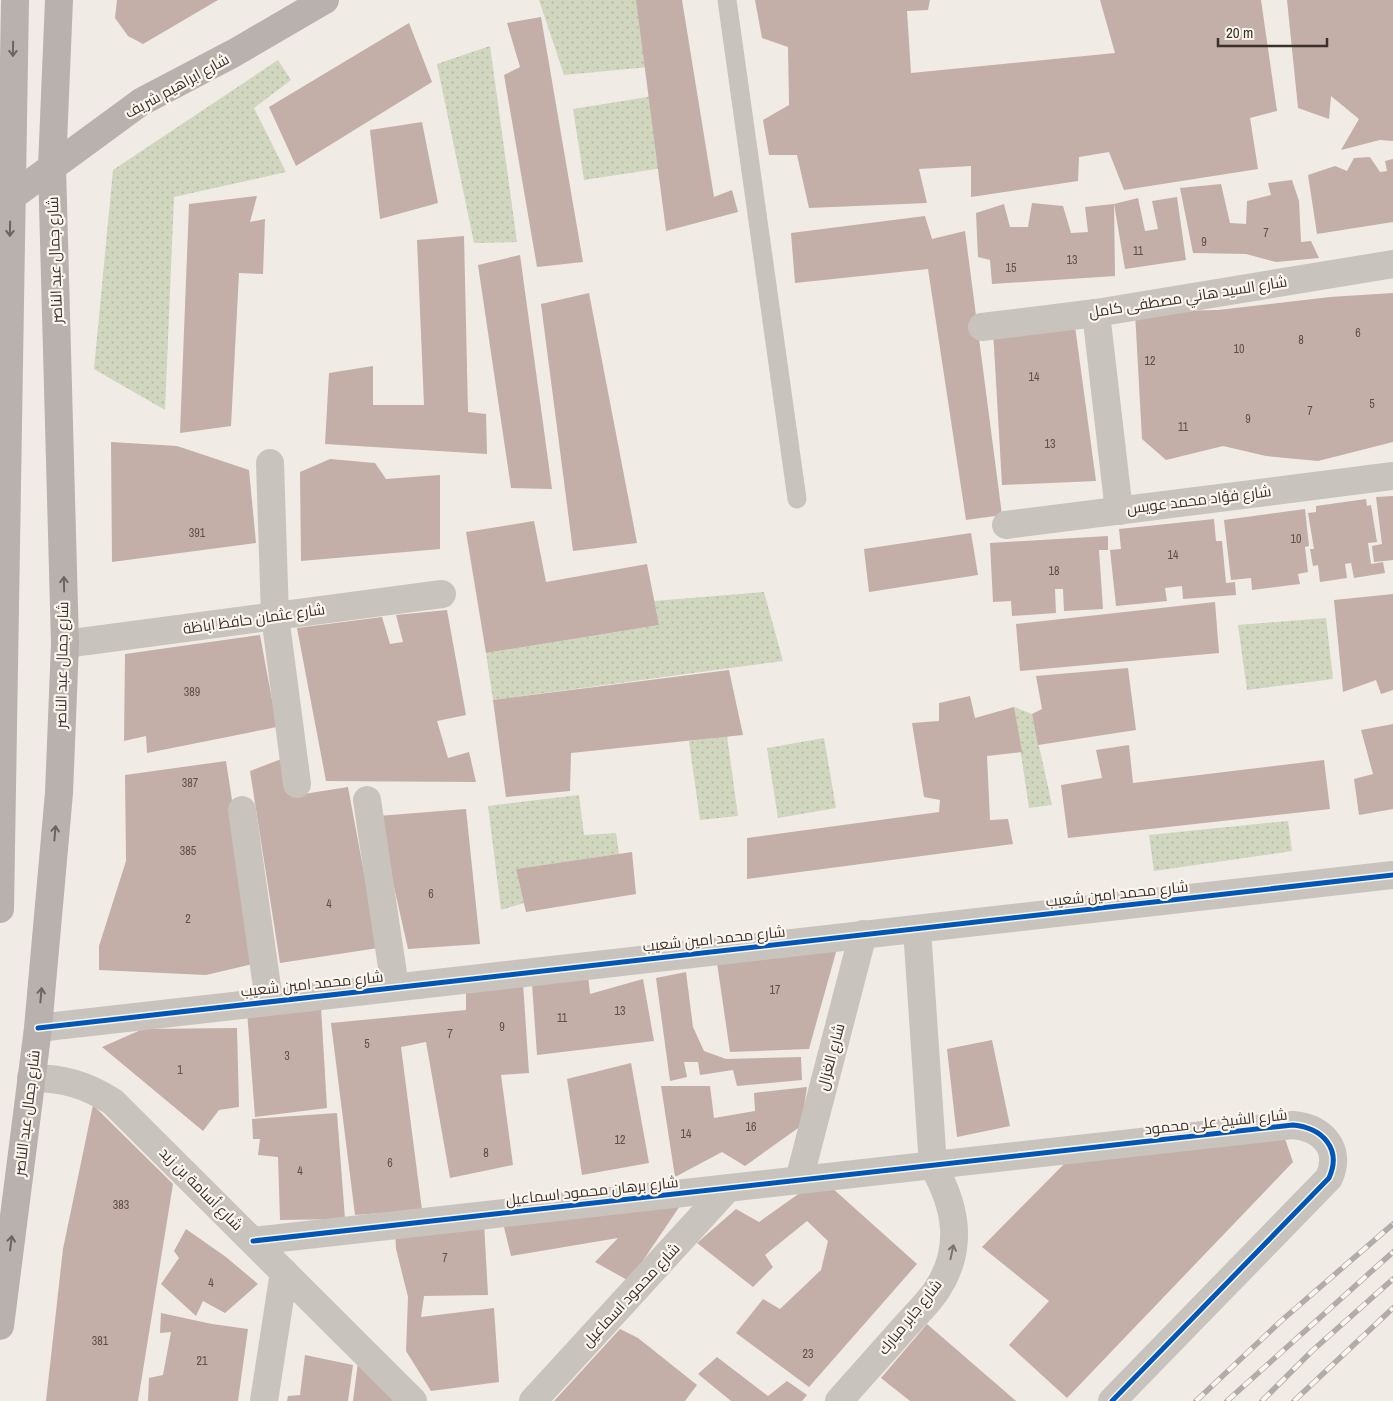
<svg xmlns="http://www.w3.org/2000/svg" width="1393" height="1401" font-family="'Archivo Narrow',Cairo,sans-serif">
<defs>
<pattern id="park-dots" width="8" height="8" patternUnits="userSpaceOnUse" patternTransform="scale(1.25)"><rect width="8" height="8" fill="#d1d6bf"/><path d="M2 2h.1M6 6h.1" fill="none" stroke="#b4b8a4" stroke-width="1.8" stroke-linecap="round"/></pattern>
</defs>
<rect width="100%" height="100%" fill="#f0ebe5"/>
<!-- park -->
<g fill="url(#park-dots)">
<polygon points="539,0 657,0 660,66 564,75"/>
<polygon points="490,46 517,242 474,243 437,64"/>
<polygon points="278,60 291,80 254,108 286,172 174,197 165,410 94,369 113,170"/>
<polygon points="660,95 669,167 584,180 573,109"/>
<polygon points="764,592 783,661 493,700 486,653 659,625 654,601"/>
<polygon points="1326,618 1333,679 1247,690 1238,625"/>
<polygon points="1014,707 1032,714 1052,805 1029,808"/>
<polygon points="727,736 738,816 700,820 689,741"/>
<polygon points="824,738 836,808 778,818 767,748"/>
<polygon points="579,795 584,835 616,833 619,854 516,869 524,903 501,910 488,806"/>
<polygon points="1288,821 1292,851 1154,871 1149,835"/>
</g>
<!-- building -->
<g fill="#c3afa7">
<polygon points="117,0 218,0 143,44 128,36 115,18"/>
<polygon points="636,0 682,0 714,197 732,190 738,212 666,231"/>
<polygon points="755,0 930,0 928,10 907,11 911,73 1115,53 1100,0 1261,0 1277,111 1250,118 1258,169 1124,190 1109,152 1079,157 1078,181 971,197 971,166 919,169 927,203 809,208 797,155 769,155 763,120 789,105 788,47 762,38"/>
<polygon points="1287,0 1393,0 1393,141 1380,140 1341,150 1359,119 1331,96 1329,119 1298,108"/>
<polygon points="541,17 583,262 537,267 504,75 520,67 507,23"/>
<polygon points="409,23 432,82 296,166 269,107"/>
<polygon points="422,122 438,203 380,219 370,130"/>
<polygon points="1370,157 1380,172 1387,171 1385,161 1393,159 1393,222 1317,234 1308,175 1335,166 1347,171 1354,158"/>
<polygon points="1292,180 1299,201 1301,242 1311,241 1319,258 1276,262 1246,254 1193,253 1180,188 1221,184 1230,223 1246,224 1247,201 1271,195 1268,183"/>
<polygon points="257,196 250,222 265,219 263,274 239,273 231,426 180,433 189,204"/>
<polygon points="1177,197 1186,260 1125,269 1114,204 1138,198 1145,231 1158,229 1152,201"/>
<polygon points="1032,203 1063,206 1071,233 1088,232 1085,207 1114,204 1115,276 992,284 990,260 978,257 976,213 1004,204 1010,227 1028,227"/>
<polygon points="925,216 932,239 965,231 1002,515 966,520 928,269 795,283 791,233"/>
<polygon points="464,236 468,412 486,414 487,454 325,444 329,373 373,366 373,405 424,405 417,240"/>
<polygon points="520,255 552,489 511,488 478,265"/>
<polygon points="589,293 637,543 573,551 541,304"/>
<polygon points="1393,293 1393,442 1318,461 1266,456 1223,446 1166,460 1142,439 1135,312 1218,310 1330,297"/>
<polygon points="1074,319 1096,481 1002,485 993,330"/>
<polygon points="111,442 177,446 249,470 256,543 112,562"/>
<polygon points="330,459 375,463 386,479 440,475 440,549 301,561 300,472"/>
<polygon points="1393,496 1393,560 1374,562 1372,546 1382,544 1376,497"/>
<polygon points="1366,499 1367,506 1371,505 1377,542 1368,543 1371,564 1383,562 1385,573 1354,578 1351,563 1345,564 1347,578 1320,582 1318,565 1313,566 1310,549 1314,549 1308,513 1316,512 1316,506"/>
<polygon points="1305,509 1309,546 1305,547 1308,572 1298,574 1300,584 1252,590 1251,578 1231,580 1224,520"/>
<polygon points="1214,519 1216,541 1222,541 1226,583 1235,582 1236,595 1183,599 1182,586 1165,588 1167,601 1116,606 1110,550 1121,549 1119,529"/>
<polygon points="534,521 546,582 647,564 659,625 486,653 466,532"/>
<polygon points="971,533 978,575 869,592 864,549"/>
<polygon points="1108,536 1108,550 1099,550 1103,609 1064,611 1063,589 1055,589 1056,613 1012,616 1011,601 993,602 990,543"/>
<polygon points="1393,594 1393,690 1381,694 1376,680 1343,692 1334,600"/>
<polygon points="1215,602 1219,653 1020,671 1016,624"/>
<polygon points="447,610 466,715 437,721 448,758 469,752 476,782 326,781 297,628 382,617 390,644 403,642 396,615"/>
<polygon points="260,635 277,727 147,753 146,736 124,741 125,654"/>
<polygon points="1128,668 1136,730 1038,745 1032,714 1042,709 1036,676"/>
<polygon points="729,670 743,735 571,753 570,791 506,797 493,700"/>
<polygon points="970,696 975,718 1014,707 1022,752 987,756 990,820 1008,819 1013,844 747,879 747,838 939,812 940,800 924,797 912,723 939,721 939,703"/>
<polygon points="1393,724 1393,809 1359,815 1354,779 1373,774 1361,730"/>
<polygon points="1129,745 1133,783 1324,760 1330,809 1068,838 1061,785 1102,778 1096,750"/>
<polygon points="284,758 291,796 348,787 378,948 280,963 250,771"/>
<polygon points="226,761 257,963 206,975 99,970 99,946 126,861 125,775"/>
<polygon points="466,809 480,944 408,949 378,816"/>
<polygon points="632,852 636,894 526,912 516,869"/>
<polygon points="838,945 809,1049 730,1052 717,963"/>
<polygon points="686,972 693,1027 704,1051 726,1059 801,1057 802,1080 737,1086 733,1070 700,1075 698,1062 684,1062 687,1077 670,1081 656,978"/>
<polygon points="588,975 590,994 643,979 654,1041 537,1055 532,984"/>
<polygon points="523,983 529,1073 501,1075 513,1165 450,1178 426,1042 401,1047 422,1210 355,1215 331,1023 466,1010 466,987"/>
<polygon points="321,1007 327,1108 255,1117 247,1011"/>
<polygon points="237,1028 239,1107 219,1110 203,1131 102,1047 143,1029"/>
<polygon points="992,1040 1010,1126 957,1137 947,1049"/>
<polygon points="631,1063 649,1163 582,1175 567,1079"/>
<polygon points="661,1086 710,1086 714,1118 755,1111 754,1093 807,1087 801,1126 745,1166 722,1152 675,1177"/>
<polygon points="93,1105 173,1184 138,1401 46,1401 63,1249"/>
<polygon points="337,1113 345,1219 280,1220 278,1157 258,1155 260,1139 253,1139 252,1119"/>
<polygon points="1284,1136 1293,1162 1067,1398 1009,1345 1049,1301 982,1247 1069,1159"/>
<polygon points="821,1178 917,1264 809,1387 736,1333 763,1299 780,1309 821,1270 828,1241 807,1221 765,1255 773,1267 753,1287 697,1243 736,1209 759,1222"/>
<polygon points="682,1203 629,1281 595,1262 618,1238 511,1256 501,1215"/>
<polygon points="484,1223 488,1295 424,1296 421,1317 494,1308 499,1382 431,1391 406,1351 408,1297 396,1249 395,1230"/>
<polygon points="186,1229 226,1257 258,1284 225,1313 203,1301 196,1316 161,1284 179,1258 174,1251"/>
<polygon points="161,1313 212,1324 248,1329 238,1401 148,1401 149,1378 163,1375 171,1332 160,1333"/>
<polygon points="927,1324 1016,1401 910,1401 881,1378"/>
<polygon points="620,1329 638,1338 697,1385 685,1401 554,1401"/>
<polygon points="305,1355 353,1365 348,1401 287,1401 288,1396 300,1395"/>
<polygon points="717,1357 768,1396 787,1381 807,1395 802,1401 731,1401 698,1374"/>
<polygon points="358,1362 395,1401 353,1401"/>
</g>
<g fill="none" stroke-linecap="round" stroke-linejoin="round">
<!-- service -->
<polyline stroke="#c9c3be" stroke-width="19" points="727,0 797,499"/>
<!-- minor -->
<g stroke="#c9c3be" stroke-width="28">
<polyline points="1096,313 1119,511"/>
<polyline points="982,327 1096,313 1393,264"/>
<polyline points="270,463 275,616 297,784"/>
<polyline points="1006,525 1393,476"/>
<polyline points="65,644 442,594"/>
<polyline points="367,800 395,987"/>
<polyline points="242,810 269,1001"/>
<polyline points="38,1028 1393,875"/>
<path d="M 31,1078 C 63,1078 87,1085 113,1102 L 413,1401"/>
<polyline points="799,1180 863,934"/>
<path d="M 253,1241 L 1293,1125 C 1323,1128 1342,1149 1329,1178 L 1112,1401"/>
<polyline points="264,1401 284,1272"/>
<polyline points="533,1401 728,1188"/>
<path d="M 839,1401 C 860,1377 882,1353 903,1329 C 914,1316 929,1303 938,1288 C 964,1247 956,1206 933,1166 L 917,929"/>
</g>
<!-- primary -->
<g stroke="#b8b1ad" stroke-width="28">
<polyline points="10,198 141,102 234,53 325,0"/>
<polyline points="0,909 15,0"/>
<polyline points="0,1326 38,1028 59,793 65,644 52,167 59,0"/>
</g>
<defs>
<g id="rail">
<polyline points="1196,1401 1281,1321 1393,1224"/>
<polyline points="1227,1401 1393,1252"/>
<polyline points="1262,1401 1312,1351 1393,1279"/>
<polyline points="1294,1401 1393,1308"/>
</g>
</defs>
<!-- rail casing -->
<use href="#rail" stroke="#b1aca8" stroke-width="5.5"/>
<!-- rail -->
<use href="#rail" stroke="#fbf5ee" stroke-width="4" stroke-dasharray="11" stroke-linecap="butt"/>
<defs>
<g id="cycleway">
<polyline points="38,1028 1393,875"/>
<path d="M 253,1241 L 1293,1125 C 1323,1128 1342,1149 1329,1178 L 1112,1401"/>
</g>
</defs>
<!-- cycleway casing -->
<use href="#cycleway" stroke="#fbf5ee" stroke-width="8"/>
<!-- cycleway -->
<use href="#cycleway" stroke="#0057b8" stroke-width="5"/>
</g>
<!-- one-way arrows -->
<defs><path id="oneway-shaft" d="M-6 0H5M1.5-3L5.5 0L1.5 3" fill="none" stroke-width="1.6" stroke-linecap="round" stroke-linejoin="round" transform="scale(1.25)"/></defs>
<g stroke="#6d645f">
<use href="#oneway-shaft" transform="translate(13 49) rotate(91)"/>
<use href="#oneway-shaft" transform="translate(10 229) rotate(91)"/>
<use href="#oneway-shaft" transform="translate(64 584) rotate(-91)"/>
<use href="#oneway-shaft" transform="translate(55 833) rotate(-85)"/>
<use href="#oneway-shaft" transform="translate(41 995) rotate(-85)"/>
<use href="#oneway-shaft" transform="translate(11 1243) rotate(-83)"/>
</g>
<use stroke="#7b726d" href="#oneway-shaft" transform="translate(952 1252) rotate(-78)"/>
<g text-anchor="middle" stroke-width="4.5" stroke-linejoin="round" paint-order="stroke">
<!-- number labels -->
<g font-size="12" fill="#5d504a">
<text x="1266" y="237">7</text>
<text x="1204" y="246">9</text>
<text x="1138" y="255">11</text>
<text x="1072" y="264">13</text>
<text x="1011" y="272">15</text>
<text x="1358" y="337">6</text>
<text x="1301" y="344">8</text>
<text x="1239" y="353">10</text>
<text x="1150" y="365">12</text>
<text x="1034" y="381">14</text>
<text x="1372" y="408">5</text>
<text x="1310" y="415">7</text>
<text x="1248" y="423">9</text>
<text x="1183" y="431">11</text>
<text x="1050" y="448">13</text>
<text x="197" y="537">391</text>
<text x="1296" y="543">10</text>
<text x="1173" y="559">14</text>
<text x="1054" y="575">18</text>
<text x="192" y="696">389</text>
<text x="190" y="787">387</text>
<text x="188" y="855">385</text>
<text x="431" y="898">6</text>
<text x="329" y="908">4</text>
<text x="188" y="923">2</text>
<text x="775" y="994">17</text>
<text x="620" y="1015">13</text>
<text x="562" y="1022">11</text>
<text x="502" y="1031">9</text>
<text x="450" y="1038">7</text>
<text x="367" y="1048">5</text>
<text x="287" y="1060">3</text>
<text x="180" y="1074">1</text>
<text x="751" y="1131">16</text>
<text x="686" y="1138">14</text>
<text x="620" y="1144">12</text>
<text x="486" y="1157">8</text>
<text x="390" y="1167">6</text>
<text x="300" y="1175">4</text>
<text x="121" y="1209">383</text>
<text x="445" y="1262">7</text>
<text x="211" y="1287">4</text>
<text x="100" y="1345">381</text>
<text x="808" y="1358">23</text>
<text x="202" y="1365">21</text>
</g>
<!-- street labels -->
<g font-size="15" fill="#3b302b" stroke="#fbf5ee">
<text transform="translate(177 86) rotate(-29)" y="5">شارع ابراهيم شريف</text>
<text transform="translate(55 260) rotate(-92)" y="5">شارع جمال عبد الناصر</text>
<text transform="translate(1188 297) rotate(-9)" y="5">شارع السيد هاني مصطفى كامل</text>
<text transform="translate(1199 500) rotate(-7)" y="5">شارع فؤاد محمد عويس</text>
<text transform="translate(254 619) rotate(-8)" y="5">شارع عثمان حافظ اباظة</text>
<text transform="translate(62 665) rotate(-89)" y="5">شارع جمال عبد الناصر</text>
<text transform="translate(1117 894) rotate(-6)" y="5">شارع محمد امين شعيب</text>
<text transform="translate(714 939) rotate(-6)" y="5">شارع محمد امين شعيب</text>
<text transform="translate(312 984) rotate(-6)" y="5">شارع محمد امين شعيب</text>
<text transform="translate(831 1057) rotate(-75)" y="5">شارع الغزال</text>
<text transform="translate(27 1113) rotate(-83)" y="5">شارع جمال عبد الناصر</text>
<text transform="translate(1216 1122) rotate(-6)" y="5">شارع الشيخ على محمود</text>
<text transform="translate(201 1189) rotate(45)" y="5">شارع أسامة بن زيد</text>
<text transform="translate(592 1191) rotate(-6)" y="5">شارع برهان محمود اسماعيل</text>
<text transform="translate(631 1295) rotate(-47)" y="5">شارع محمود اسماعيل</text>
<text transform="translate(910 1317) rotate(-51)" y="5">شارع جابر مبارك</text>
</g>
</g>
<!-- scale -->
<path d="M1218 38v8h109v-8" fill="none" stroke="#3b302b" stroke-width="2.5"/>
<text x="1226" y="38" font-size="15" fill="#3b302b" stroke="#fbf5ee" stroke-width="4" paint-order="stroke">20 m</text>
</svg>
